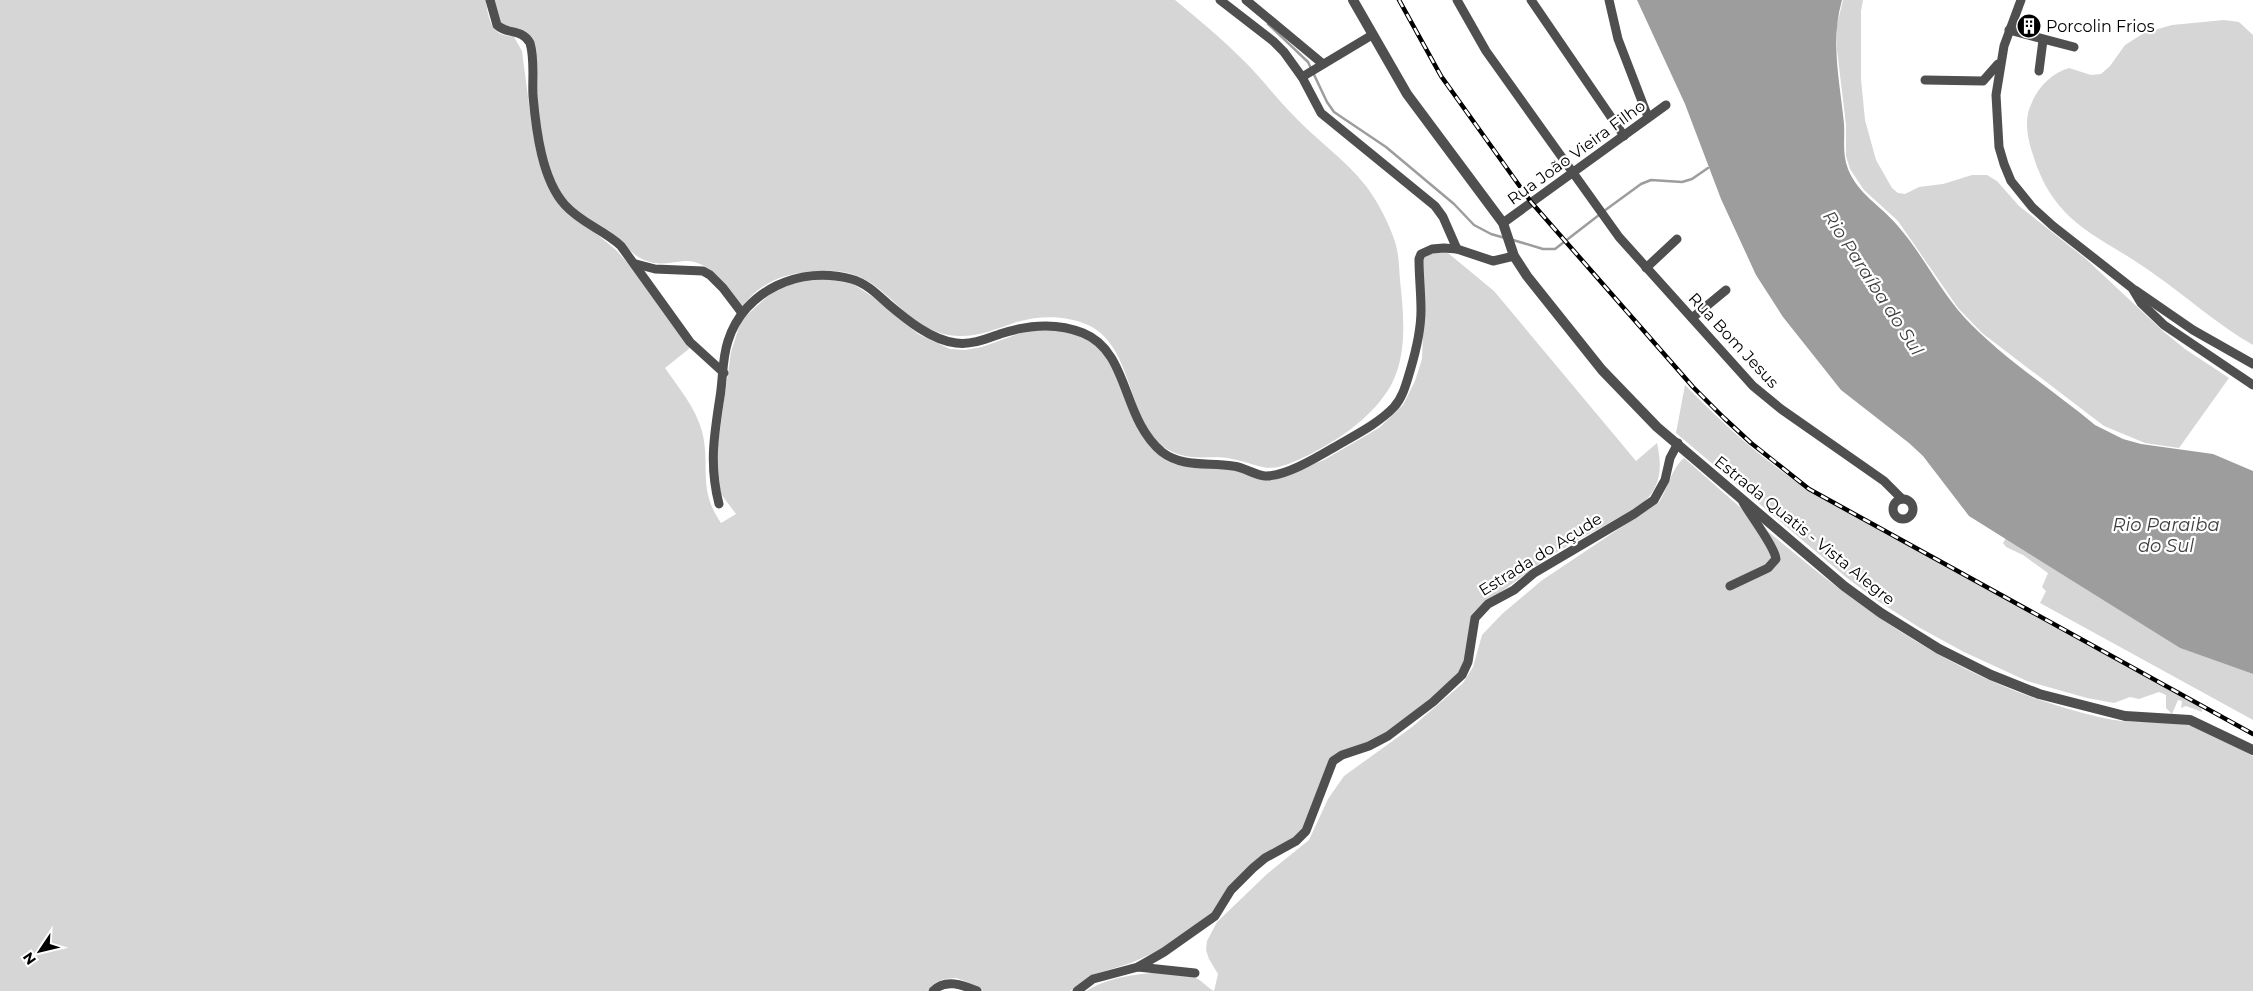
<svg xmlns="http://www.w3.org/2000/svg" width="2253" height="991" font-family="Montserrat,sans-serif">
<rect width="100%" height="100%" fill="#fff"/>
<!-- green -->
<g fill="#d6d6d6">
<path d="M 0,0 L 486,0 C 487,11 490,30 501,34 C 505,36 510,36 514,37 L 522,51 L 531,120 L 543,172 L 587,226 L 616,250 L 632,268 L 690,348 L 665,368 C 679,388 695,407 702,431 C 711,467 697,488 721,523 L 736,514 L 721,494 L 715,465 L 731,352 L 740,324 L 745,317 L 769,295 L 788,285 L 809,280 L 826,279 L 853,284 L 876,299 L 918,334 L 950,349 L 965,350 L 982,347 L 1032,329 L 1060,330 L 1090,339 L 1108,357 L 1131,413 L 1178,464 L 1195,468 L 1233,468 L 1253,476 L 1311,465 L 1324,460 L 1379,428 L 1403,405 L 1415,381 L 1422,359 L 1424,308 L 1423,258 L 1433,253 L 1448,253 L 1494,291 L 1636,461 L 1657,443 C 1662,466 1662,486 1643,503 C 1613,522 1580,538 1549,557 C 1526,572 1506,590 1483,604 L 1460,671 L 1432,698 L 1381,738 L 1337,754 L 1306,824 L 1296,836 L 1257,859 L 1214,913 L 1168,946 L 1131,963 L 1095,974 L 1070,991 L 983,991 L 965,981 L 956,978 L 944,979 L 935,983 L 927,991 L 0,991 Z"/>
<path d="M 491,0 L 1175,0 C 1198,19 1221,38 1242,59 C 1260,76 1275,97 1293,115 C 1316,140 1345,159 1366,186 C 1378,202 1389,223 1395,242 C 1399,254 1399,267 1400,280 C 1404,318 1409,363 1384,396 C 1364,424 1329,446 1298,460 C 1264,475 1264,465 1232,459 C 1215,455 1197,460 1181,455 C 1124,439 1139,348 1088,325 C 1066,315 1037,315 1014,323 C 996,329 978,337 958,336 C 913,334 897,296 862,278 C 843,269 821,270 800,273 C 777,276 756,287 742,307 C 727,289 711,260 685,261 C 671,262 660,266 647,261 C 631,256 622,240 609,231 C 592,219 572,212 560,195 C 538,163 536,84 533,46 L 500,25 Z"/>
<polygon points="1843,0 1863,0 1861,11 1861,79 1865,120 1876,160 1892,188 1898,193 1905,194 1919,187 1943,184 1972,175 1987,175 1997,181 2019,206 2086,259 2164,332 2185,349 2229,378 2179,448 2145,443 2104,426 1982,333 1958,308 1898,221 1864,190 1850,169 1846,156 1846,125 1837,50 1837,25"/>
<path d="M 2224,20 L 2239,22 L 2253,35 L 2253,345 C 2218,325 2187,297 2154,274 C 2101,235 2055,227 2033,155 C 2028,140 2024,122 2030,107 C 2037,88 2050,74 2069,68 L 2091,75 L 2101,74 L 2110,66 L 2125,45 L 2144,33 L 2172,25 Z"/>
<path d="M 1685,385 C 1722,423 1761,459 1806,488 L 2201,706 L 2202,712 L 2186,706 L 2181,708 L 2182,701 L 2178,700 L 2172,714 L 2166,708 L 2166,695 L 2159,692 L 2139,699 L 2130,697 L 2114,703 L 2087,698 L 2027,681 L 1964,652 L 1920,628 L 1878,601 L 1847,578 L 1676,433 Z"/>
<path d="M 1684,458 C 1792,553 1899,651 2037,699 C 2061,707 2097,718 2121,721 C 2145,724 2169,720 2192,726 C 2213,731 2234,746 2253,756 L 2253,991 L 1086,991 C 1111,975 1162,968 1191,976 C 1200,978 1206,987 1214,991 L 1218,974 L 1209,959 L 1206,950 L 1207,941 L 1217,922 L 1267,874 L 1309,840 L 1328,799 L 1344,776 L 1412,727 L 1463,683 L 1473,667 L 1482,635 L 1502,614 L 1541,581 L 1659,502 C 1669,487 1671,469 1684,458 Z"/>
<polygon points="2006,538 2180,648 2253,674 2253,720 2040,603 2046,591 2042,587 2048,573 2023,555 2006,547 2003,543"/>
</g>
<!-- water -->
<path fill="#9d9d9d" d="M 1637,0 L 1842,0 C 1830,42 1840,81 1844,124 C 1845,139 1842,154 1848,169 C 1858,194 1880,205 1897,225 C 1922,253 1938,288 1964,317 C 2002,358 2052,389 2095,425 L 2123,439 L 2141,444 L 2213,454 L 2253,471 L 2253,674 L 2180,648 L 1969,516 L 1923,456 L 1909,443 L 1841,390 L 1783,317 L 1756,275 L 1721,199 L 1685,104 Z"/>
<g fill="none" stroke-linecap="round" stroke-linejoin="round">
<!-- stream -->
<g stroke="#9d9d9d" stroke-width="2.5">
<polyline points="1268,24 1308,62 1327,102 1334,112 1386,147 1454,204 1474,225 1491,234 1505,238"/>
<polyline points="1604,211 1641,184 1651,180 1682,182 1692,179 1708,168"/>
<polyline points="1513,240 1543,249 1555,249 1599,215"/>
</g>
<!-- minor -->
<g stroke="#4f4f4f" stroke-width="9">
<path d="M 490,0 L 497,25 C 507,35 522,28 530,43 C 535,60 532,79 533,96 C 536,130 542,180 565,205 C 581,223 604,230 621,246 L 690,342 L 724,373"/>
<polyline points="1220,0 1273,41 1284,52 1302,77 1321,113 1435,206 1443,217 1457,249"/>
<polyline points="1246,0 1323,64"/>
<polyline points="1457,0 1486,51 1619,237 1753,386 1781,409 1884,481 1902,499"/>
<polyline points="1531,0 1624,136"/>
<polyline points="1609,0 1618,39 1648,117"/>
<polyline points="2021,0 2004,46 1996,95 1999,147 2004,164 2011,181 2032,207 2053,226 2132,288 2141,303 2164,325 2253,385"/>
<polyline points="2009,30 2074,47"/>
<polyline points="2039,71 2043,40"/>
<polyline points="1302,77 1372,35"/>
<polyline points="1925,80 1983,81 1998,64"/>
<polyline points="1503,223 1666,105"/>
<polyline points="636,264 655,269 703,271 710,275 723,288 742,313"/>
<polyline points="1646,268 1677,239"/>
<polyline points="2135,290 2193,330 2253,364"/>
<polyline points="1692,318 1726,290"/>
<circle cx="1903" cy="509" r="10"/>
<path d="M 719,504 C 709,465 714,436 720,397 C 723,379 722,359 728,341 C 744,290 801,265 851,279 C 866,283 877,294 888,304 C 907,320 931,340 956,343 C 972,345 986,339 1000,334 C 1027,325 1056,322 1083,333 C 1130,352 1121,418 1162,452 C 1183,468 1208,462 1233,466 C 1244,467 1254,475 1265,476 C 1284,477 1316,458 1333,448 C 1353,436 1378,424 1394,407 C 1403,397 1406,384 1410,371 C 1416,351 1421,331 1421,310 C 1421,293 1419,276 1419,259 L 1421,254 L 1432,249 L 1444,248 L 1457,249 L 1493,261 L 1514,256"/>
<path d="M 1730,586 L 1768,568 L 1776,559 C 1775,547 1750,515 1743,502"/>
<polyline points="1138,967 1195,973"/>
<path d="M 933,991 C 945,978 963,985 977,991"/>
<polyline points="1077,991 1093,979 1138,967 1164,952 1215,916 1231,890 1253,868 1265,858 1296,841 1306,831 1333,761 1342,755 1369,746 1388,736 1433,702 1462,675 1468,662 1475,618 1488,604 1514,590 1534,573 1634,514 1654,500 1665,480 1670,458 1678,443"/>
</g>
<!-- tertiary -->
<polyline stroke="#4f4f4f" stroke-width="10" points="1353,0 1407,94 1503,223 1514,256 1527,276 1602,370 1657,427 1844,586 1881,613 1939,649 1991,675 2039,694 2125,716 2190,720 2253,750"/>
<defs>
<polyline id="rail" points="1399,0 1441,76 1531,202 1693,387 1724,418 1751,443 1809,489 2253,734"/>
</defs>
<!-- rail casing -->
<use href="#rail" stroke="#000" stroke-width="4.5"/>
<!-- rail -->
<use href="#rail" stroke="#fff" stroke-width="2.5" stroke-dasharray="8" stroke-linecap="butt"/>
</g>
<!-- icons -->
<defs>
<symbol id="building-disc" viewBox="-11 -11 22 22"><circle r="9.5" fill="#000" stroke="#fff"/><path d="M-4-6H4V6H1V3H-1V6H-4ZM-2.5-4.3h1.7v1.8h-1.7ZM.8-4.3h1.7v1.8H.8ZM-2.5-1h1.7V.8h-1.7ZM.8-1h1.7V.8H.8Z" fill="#fff"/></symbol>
</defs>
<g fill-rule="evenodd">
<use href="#building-disc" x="2015" y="12" width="28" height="28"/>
</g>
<g text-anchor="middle" stroke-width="4.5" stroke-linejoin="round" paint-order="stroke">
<!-- poi labels -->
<g font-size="16" fill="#000" stroke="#fff" text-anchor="start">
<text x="2046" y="32">Porcolin Frios</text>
</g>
<!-- street labels -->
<g font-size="16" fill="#000" stroke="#fff">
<text transform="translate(1576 152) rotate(-36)" y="6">Rua João Vieira Filho</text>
<text transform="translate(1734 340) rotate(47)" y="6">Rua Bom Jesus</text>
<text transform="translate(1805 530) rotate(39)" y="6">Estrada Quatis - Vista Alegre</text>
<text transform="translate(1540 554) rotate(-32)" y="6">Estrada do Açude</text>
</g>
<!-- water labels -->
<g font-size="18" font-style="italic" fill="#3e3e3e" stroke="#fff">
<text transform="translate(1873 283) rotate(57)" y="6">Rio Paraíba do Sul</text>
<text x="2166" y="531">Rio Paraiba<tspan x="2166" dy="21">do Sul</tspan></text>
</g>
</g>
<!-- north arrow -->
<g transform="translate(40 951) rotate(235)" stroke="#ffffff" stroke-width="4" paint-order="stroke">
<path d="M0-4L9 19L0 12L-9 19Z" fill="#000000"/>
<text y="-8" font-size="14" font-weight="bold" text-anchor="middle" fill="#000000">N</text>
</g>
</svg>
